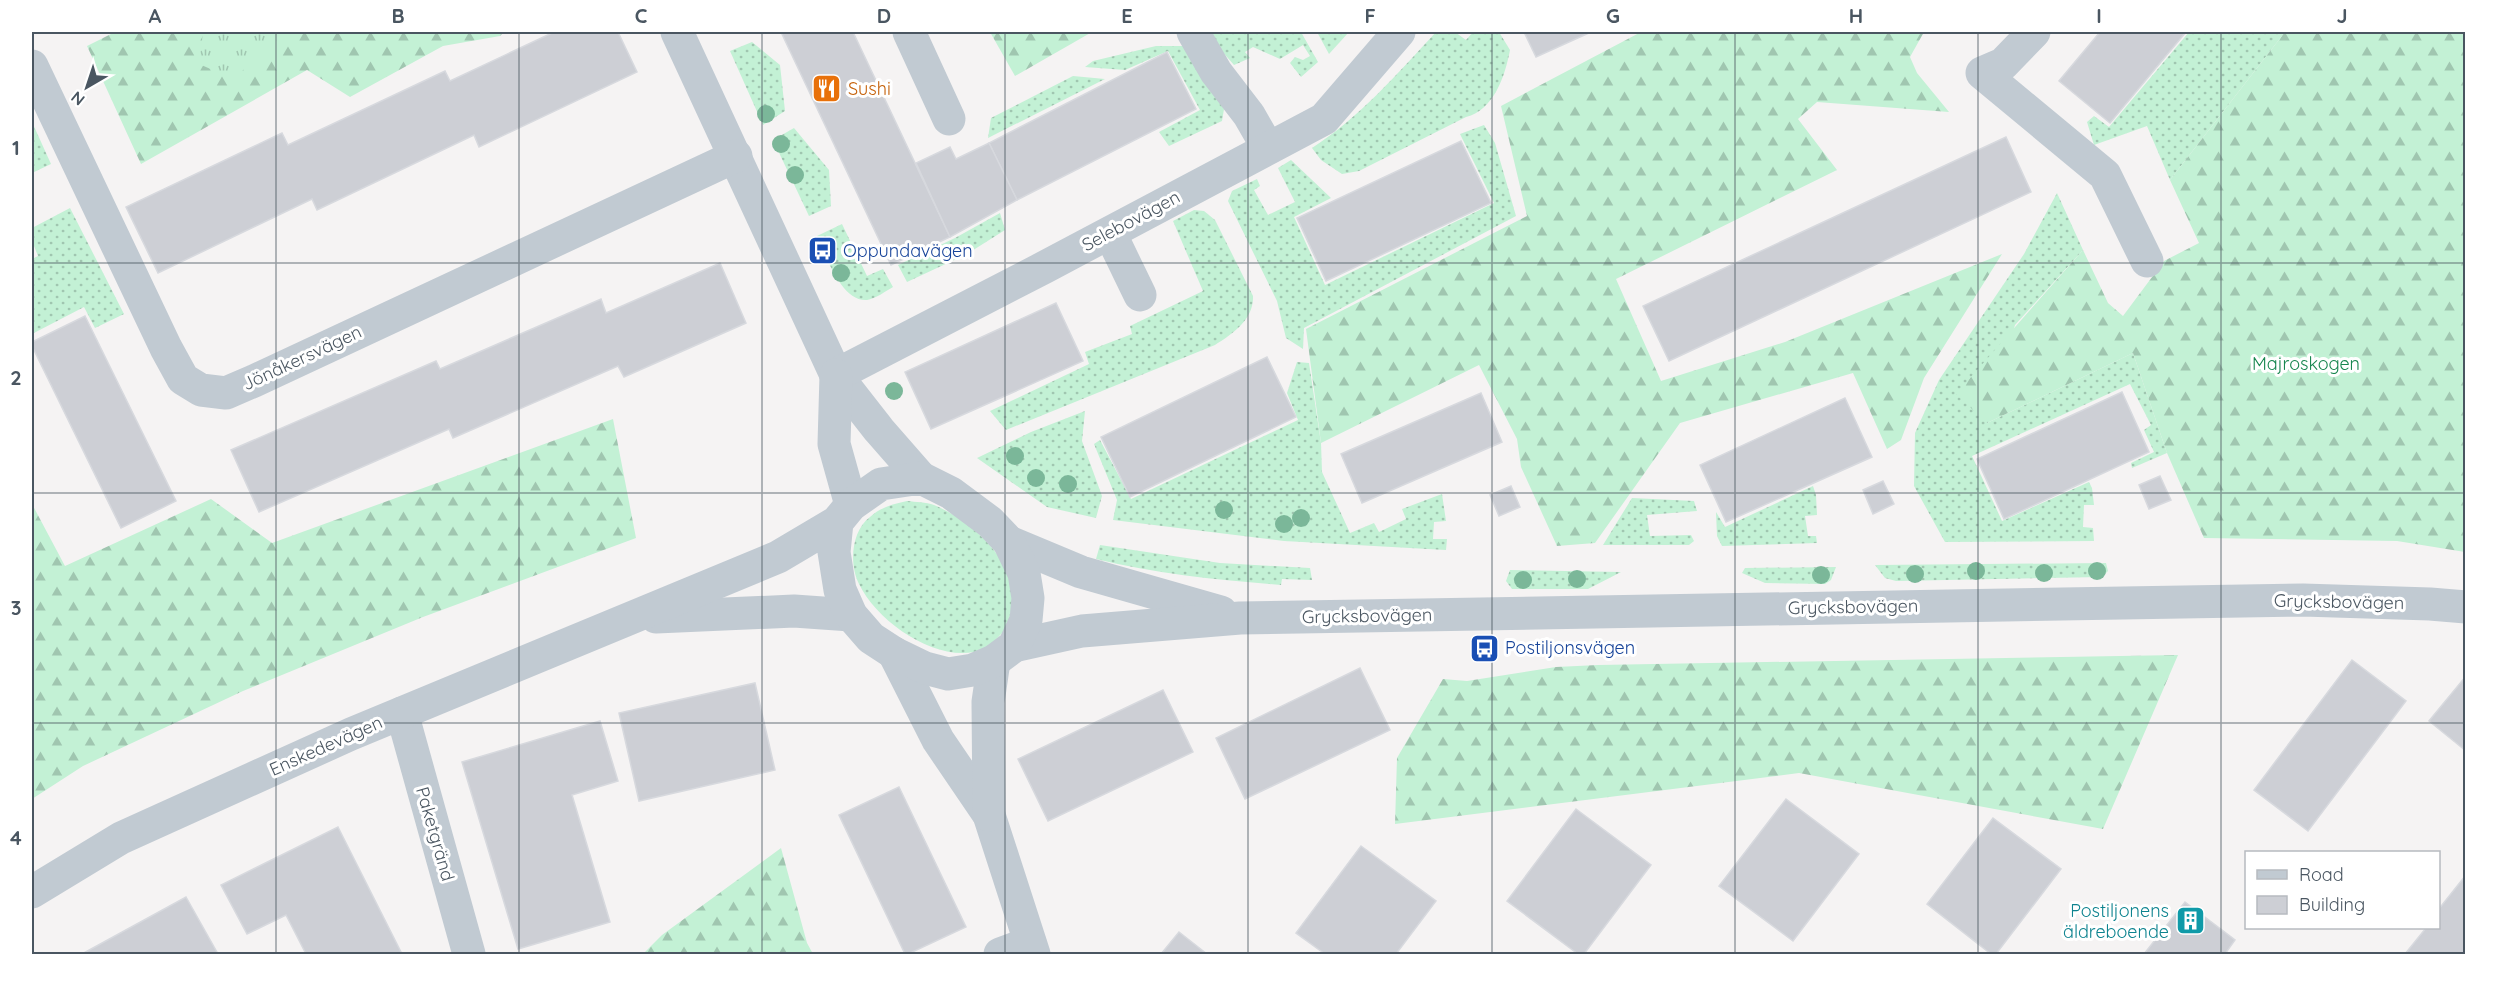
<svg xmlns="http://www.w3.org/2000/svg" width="2497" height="986" font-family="Quicksand,sans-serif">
<defs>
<pattern id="grass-dots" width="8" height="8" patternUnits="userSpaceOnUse" patternTransform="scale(1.5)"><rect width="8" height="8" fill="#c3f1d5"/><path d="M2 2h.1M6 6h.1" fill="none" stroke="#a0c6b0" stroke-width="1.8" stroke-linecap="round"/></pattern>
<pattern id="forest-firs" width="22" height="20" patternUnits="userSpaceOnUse" patternTransform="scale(1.5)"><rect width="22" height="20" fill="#c3f1d5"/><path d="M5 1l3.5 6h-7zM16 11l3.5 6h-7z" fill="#a0c6b0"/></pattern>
<pattern id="park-tufts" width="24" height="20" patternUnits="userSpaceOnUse" patternTransform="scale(1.5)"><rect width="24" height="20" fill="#c3f1d5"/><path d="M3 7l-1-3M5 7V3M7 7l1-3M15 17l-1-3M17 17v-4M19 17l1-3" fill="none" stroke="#a0c6b0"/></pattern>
</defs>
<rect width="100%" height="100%" fill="#f5f3f3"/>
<!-- grass -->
<g fill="url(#grass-dots)">
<polygon points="1213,32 1301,32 1318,62 1301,77 1290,63 1295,57 1303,60 1310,56 1303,45 1280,59 1253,47 1245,52 1250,58 1234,65 1213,41"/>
<polygon points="1317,32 1349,32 1329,54"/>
<path d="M 1436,32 L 1455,32 L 1466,40 L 1473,32 L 1499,32 L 1510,50 C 1505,76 1494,110 1466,117 L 1359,171 L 1342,174 L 1321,160 L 1312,148 C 1360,117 1397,74 1436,32 Z"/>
<polygon points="2189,32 2285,32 2170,180 2147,126 2094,145 2087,122 2094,116 2109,127"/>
<polygon points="752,42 780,65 785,111 763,125 730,51"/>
<polygon points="1156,46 1184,46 1224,109 1222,121 1169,146 1159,132 1200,110 1168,51 1125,70 1085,67 1093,61"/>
<polygon points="1073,76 1105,79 988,138 991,118"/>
<polygon points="32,122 51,164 32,173"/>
<polygon points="1484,125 1495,143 1516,216 1304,328 1303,349 1286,338 1277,301 1228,201 1232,191 1257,179 1260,186 1254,190 1268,215 1295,202 1278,168 1291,160 1331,198 1294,217 1325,285 1494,203 1460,134"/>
<polygon points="794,128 829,170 831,206 809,216 773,140"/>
<polygon points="2057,193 2083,250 2015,325 1987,423 2133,353 2167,453 2132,468 2131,463 2154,452 2144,430 2151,425 2130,384 1972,456 2002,521 2089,482 2092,488 2094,505 2084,505 2083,527 2093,528 2094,541 1945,542 1914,486 1915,433 1939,380 2024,254"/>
<polygon points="70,208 124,314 95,328 84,307 32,334 32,259 38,256 32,241 32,228"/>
<path d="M 1194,210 L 1204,211 L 1215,220 L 1253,296 C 1254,319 1233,334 1215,345 L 1006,430 L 990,411 L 1089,364 L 1085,352 L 1132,334 L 1130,326 L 1203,291 L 1173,221 Z"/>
<polygon points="1000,213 1005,230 967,254 907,282 898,265 955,238"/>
<path d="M 842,224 L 867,276 L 883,269 L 893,287 C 886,291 875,299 867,300 C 841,302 826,255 817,236 Z"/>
<polygon points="1297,362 1309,363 1321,443 1322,472 1350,533 1374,523 1379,532 1406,519 1402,509 1442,494 1446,521 1434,522 1433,539 1447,539 1446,550 1284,541 1113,520 1117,500 1094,444 1100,440 1131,499 1298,420 1287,393"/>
<polygon points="1085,411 1082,441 1102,496 1096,518 1047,507 977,458 1031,432"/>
<polygon points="1813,486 1816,495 1817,515 1805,516 1808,536 1816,536 1817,543 1722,546 1717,536 1716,512 1725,527"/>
<polygon points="1632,498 1694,501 1697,511 1647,515 1650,536 1691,535 1694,541 1689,545 1603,545"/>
<path d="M 907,501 C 916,502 926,502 934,505 C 974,522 1021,564 1011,611 C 1009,619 1008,625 1003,632 C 995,641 986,650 974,652 C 932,660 877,621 859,584 C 849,565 851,531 870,517 C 881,507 893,504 907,501 Z"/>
<path d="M 1100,545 L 1220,563 L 1310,568 L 1312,580 L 1282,579 L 1281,585 C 1219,580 1157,574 1096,559 Z"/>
<polygon points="2106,563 2108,571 2102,577 1896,581 1885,578 1875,565"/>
<polygon points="1836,567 1831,580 1825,584 1765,583 1742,573 1745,568"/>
<polygon points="1510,570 1621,572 1588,589 1512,589 1506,581"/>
</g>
<!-- forest -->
<g fill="url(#forest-firs)">
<polygon points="115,32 504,32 500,36 443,46 350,97 307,70 141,164 87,46"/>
<polygon points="990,32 1092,32 1015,76"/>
<polygon points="1641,32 1924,32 1910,57 1917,73 1949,112 1817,102 1798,119 1837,170 1616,279 1661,381 1785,342 2002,254 1924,378 1901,440 1887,449 1853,373 1680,423 1595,543 1557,546 1521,467 1517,439 1479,365 1321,443 1306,329 1527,216 1501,106"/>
<polygon points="2285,32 2465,32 2465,552 2397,541 2204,538 2167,453 2133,353 1987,423 1956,394 2083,250 2108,303 2123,316 2164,261 2199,243 2170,180"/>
<polygon points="613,419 636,538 423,617 243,691 83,766 32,799 32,504 65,566 211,499 272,543"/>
<polygon points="2178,655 2103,829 1799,773 1395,824 1397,758 1443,679 1467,681 1556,667 1598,665"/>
<polygon points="781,848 807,943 813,954 643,954 662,935"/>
</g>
<!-- park -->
<polygon fill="url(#park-tufts)" points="203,32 273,32 277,40 270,52 250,60 236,80 199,64"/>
<!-- building -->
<g fill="#cdcfd5" stroke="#d7d9de" stroke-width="1.5">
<polygon points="554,32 618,32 637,72 479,147 474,135 317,210 312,199 158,273 126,207 282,133 288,145 445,71 450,81"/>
<polygon points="781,32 853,32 950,237 891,265"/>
<polygon points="1524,32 1591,32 1536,57"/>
<polygon points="2100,32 2186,32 2110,123 2059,81"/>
<polygon points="1167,52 1196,109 1017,200 989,143"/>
<polygon points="2006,137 2031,192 1669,361 1643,306"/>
<polygon points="1461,141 1491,203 1326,281 1297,218"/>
<polygon points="989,143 1017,200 950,237 916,163 950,147 956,159"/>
<polygon points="720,263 746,323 624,377 618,366 453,438 449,429 259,512 231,450 436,361 440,369 601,299 606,313"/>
<polygon points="1056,303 1083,361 931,429 905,372"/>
<polygon points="85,316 176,501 121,528 32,346 32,342"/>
<polygon points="1267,357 1296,417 1130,497 1101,437"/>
<polygon points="2122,392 2149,452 2004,519 1977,459"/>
<polygon points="1481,393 1502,442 1362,503 1341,454"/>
<polygon points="1845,398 1872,457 1726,522 1700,465"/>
<polygon points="2160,476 2171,500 2149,509 2139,485"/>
<polygon points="1883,481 1894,504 1873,514 1863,490"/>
<polygon points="1511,486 1520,507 1499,516 1490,495"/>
<polygon points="2352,660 2406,701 2308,831 2254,790"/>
<polygon points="1360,668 1390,730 1245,799 1216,738"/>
<polygon points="2466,676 2466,751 2429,721"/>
<polygon points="755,683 775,770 639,801 619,713"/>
<polygon points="1163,690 1193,752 1048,821 1018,759"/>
<polygon points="600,721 618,781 572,795 610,922 518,949 462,762"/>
<polygon points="899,787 966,927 908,954 905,954 839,815"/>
<polygon points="1786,799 1859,854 1793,941 1719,886"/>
<polygon points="1576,809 1651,865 1584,954 1578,954 1507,901"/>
<polygon points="1993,818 2061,869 1996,954 1991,954 1927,904"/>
<polygon points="338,827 402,954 306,954 286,915 247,934 221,885"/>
<polygon points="1361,846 1436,901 1396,954 1325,954 1296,933"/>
<polygon points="2466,875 2466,954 2405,954 2426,928 2438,928 2438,910"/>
<polygon points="186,897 218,954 82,954"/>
<polygon points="2185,902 2235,940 2225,954 2144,954"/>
<polygon points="1179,932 1207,954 1208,954 1161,954"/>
</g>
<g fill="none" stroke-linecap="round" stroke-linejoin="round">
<!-- minor -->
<g stroke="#c1cad2" stroke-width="33">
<polyline points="677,32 836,375 879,430 921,478"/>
<polyline points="909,32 949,119"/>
<polyline points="1193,32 1216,72 1249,115 1268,148"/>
<polyline points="2034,32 2003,64 1982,73 2105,175 2147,261"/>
<polyline points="32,66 166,348 183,379 201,390 226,393 254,381 736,156"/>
<polyline points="1110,233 1140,295"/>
<polyline points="836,375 1045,267 1324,119 1399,32"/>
<polyline points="836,375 834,444 851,505"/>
<polyline points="1009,542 1081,572 1221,612"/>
<polyline points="656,617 794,611 851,615"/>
<polyline points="1014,646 1082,631 1240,618 2303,600 2430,604 2466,607"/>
<polyline points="894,653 938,740 989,815 1034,954"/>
<polyline points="402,713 469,954"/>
<polyline points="989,815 988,702 994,661"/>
<polyline points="32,892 121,838 351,734 778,557 837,522 851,505 881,484 921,478 951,493 990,522 1009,542 1024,573 1028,598 1026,620 1014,646 994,661 973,670 948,674 925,668 894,653 871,638 851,615 840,590 834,552 837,522"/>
<polyline points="1000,954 1030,943"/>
</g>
</g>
<!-- trees -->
<g fill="#7bb799">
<circle cx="766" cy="114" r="9"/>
<circle cx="781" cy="144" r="9"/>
<circle cx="795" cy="175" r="9"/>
<circle cx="841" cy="273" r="9"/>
<circle cx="894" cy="391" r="9"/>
<circle cx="1015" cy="456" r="9"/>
<circle cx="1036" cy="478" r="9"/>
<circle cx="1068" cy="484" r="9"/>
<circle cx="1224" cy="510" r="9"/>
<circle cx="1301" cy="518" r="9"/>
<circle cx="1284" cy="524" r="9"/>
<circle cx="1976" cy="571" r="9"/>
<circle cx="2097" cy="571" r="9"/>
<circle cx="2044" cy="573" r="9"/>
<circle cx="1915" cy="574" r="9"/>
<circle cx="1821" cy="575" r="9"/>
<circle cx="1577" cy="579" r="9"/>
<circle cx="1523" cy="580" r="9"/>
</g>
<!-- grid -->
<path fill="none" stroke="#4a5661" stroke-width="1.5" stroke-opacity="0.55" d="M 276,32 L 276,954M 519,32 L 519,954M 762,32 L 762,954M 1005,32 L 1005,954M 1248,32 L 1248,954M 1492,32 L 1492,954M 1735,32 L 1735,954M 1978,32 L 1978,954M 2221,32 L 2221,954M 32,263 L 2466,263M 32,493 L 2466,493M 32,723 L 2466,723"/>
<!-- icons -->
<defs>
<symbol id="restaurant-square" viewBox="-11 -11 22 22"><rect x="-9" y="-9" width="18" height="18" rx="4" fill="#e8710a" stroke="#fff"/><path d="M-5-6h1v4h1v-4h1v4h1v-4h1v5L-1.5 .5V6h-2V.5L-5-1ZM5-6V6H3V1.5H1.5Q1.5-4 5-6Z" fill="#fff"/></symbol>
<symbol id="bus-square" viewBox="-11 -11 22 22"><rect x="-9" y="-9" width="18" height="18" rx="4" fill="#1a4fb4" stroke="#fff"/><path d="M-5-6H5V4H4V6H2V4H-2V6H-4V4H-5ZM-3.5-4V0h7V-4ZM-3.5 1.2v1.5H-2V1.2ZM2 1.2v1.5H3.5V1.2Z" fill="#fff"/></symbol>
<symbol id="building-square" viewBox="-11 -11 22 22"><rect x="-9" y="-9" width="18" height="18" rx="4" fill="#0f9aa8" stroke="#fff"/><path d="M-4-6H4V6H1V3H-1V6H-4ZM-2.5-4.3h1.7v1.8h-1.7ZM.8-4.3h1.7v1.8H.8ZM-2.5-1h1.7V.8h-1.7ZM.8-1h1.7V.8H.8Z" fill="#fff"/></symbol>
</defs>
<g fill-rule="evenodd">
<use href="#restaurant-square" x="810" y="72" width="33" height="33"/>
<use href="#bus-square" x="806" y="234" width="33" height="33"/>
<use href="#bus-square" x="1468" y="632" width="33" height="33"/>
<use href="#building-square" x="2174" y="904" width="33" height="33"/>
</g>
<g text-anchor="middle" stroke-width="6" stroke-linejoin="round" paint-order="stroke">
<!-- food labels -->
<g font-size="18" fill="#c56008" stroke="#fff" text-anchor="start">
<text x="848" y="95">Sushi</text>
</g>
<!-- street labels -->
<g font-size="18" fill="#4a5661" stroke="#fff">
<text transform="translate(1131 221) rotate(-28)" y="6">Selebovägen</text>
<text transform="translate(302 358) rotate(-25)" y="6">Jönåkersvägen</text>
<text transform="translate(2339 602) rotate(1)" y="6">Grycksbovägen</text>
<text transform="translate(1853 607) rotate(-1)" y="6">Grycksbovägen</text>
<text transform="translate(1367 616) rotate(-1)" y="6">Grycksbovägen</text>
<text transform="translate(326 746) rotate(-24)" y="6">Enskedevägen</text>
<text transform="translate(435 834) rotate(74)" y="6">Paketgränd</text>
</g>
<!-- transit labels -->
<g font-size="18" fill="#164399" stroke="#fff" text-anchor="start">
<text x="843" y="257">Oppundavägen</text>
<text x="1505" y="654">Postiljonsvägen</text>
</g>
<!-- park labels -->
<g font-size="18" fill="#17864f" stroke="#fff">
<text x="2306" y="370">Majroskogen</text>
</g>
<!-- culture labels -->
<g font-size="18" fill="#0d838f" stroke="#fff" text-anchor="end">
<text x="2169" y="917">Postiljonens<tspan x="2169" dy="21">äldreboende</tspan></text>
</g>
</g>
<!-- border -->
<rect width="2497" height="986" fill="none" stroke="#ffffff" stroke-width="66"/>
<!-- legend -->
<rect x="2245" y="851" width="195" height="78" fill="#ffffff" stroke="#b7bbc0" stroke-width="1.5"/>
<rect x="2257" y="870" width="30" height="9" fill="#c1cad2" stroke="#b7bbc0" stroke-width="1.5"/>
<text x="2299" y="881" font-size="18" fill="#4a5661">Road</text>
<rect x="2257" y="896" width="30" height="18" fill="#cdcfd5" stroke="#b7bbc0" stroke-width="1.5"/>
<text x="2299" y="911" font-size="18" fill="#4a5661">Building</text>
<!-- north arrow -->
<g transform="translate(87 87) rotate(219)" stroke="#ffffff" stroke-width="4.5" paint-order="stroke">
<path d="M0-4.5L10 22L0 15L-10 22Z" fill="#4a5661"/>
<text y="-9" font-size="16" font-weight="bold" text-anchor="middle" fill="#4a5661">N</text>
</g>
<rect x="33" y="33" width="2431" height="920" fill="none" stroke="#4a5661" stroke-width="2"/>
<g font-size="20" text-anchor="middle" font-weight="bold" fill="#4a5661">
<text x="155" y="23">A</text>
<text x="398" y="23">B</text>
<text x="641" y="23">C</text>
<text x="884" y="23">D</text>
<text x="1127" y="23">E</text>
<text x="1370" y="23">F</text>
<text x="1613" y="23">G</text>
<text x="1856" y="23">H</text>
<text x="2099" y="23">I</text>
<text x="2342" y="23">J</text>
<text x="16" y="155">1</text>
<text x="16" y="385">2</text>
<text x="16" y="615">3</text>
<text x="16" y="845">4</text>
</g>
</svg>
